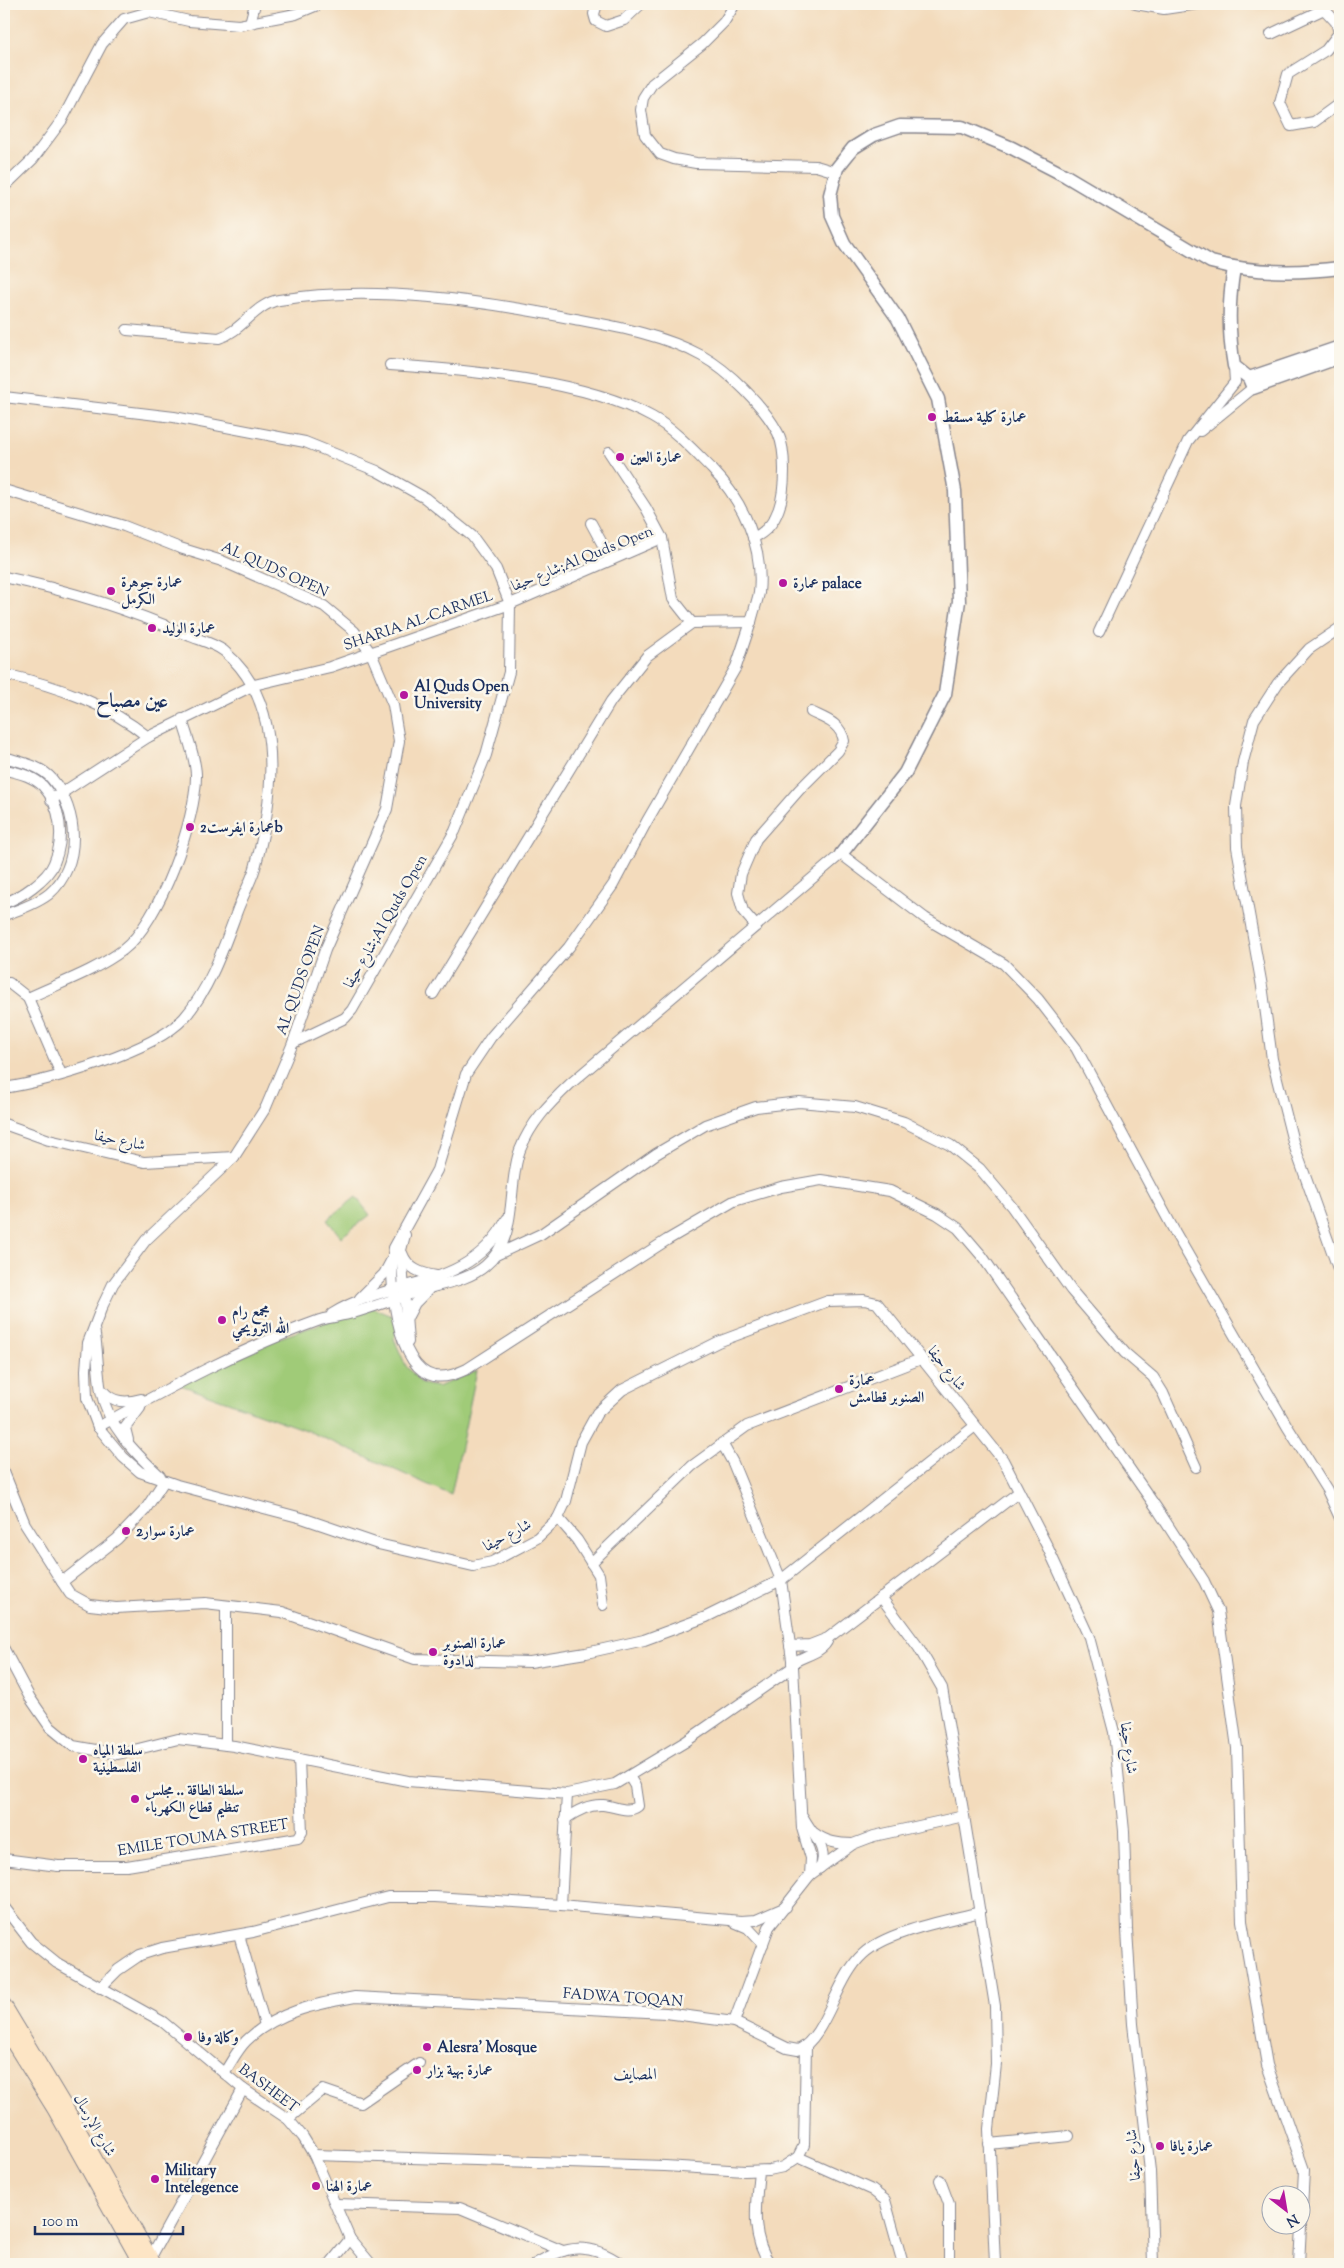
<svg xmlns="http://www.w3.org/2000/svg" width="1344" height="2268" font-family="'Sorts Mill Goudy',Amiri,serif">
<rect width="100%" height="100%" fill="#fbf7ec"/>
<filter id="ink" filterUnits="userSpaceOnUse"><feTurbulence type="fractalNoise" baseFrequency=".02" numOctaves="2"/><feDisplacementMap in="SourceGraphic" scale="10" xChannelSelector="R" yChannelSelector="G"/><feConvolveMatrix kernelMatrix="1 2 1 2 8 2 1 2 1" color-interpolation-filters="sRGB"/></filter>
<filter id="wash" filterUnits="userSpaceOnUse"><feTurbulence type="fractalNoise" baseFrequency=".0096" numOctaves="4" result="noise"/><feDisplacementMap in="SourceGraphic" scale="20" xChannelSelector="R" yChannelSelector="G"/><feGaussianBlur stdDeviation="1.12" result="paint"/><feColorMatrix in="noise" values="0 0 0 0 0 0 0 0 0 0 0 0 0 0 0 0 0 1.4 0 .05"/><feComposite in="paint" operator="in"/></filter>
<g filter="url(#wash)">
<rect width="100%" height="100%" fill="#f3dbbc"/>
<!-- green -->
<g fill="#a0cb78" stroke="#5e7d6b">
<polygon points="356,1197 370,1215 341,1237 327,1220"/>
<polygon points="370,1307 395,1317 398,1323 394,1339 406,1366 422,1384 438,1387 477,1370 451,1495 308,1431 178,1384 244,1350"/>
</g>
</g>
<g filter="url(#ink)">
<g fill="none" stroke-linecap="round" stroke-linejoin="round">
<defs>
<g id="minor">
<polyline points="597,4 594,14 596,21 606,26 624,20 641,4"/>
<polyline points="735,4 724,22 702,44 652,84 643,98 641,110 645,135 660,154 674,159 696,163 816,166 836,172"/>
<polyline points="1136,4 1164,9 1198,4"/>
<polyline points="250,23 255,4"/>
<polyline points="1271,34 1324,9 1336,22 1339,33 1326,50 1288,74 1280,103 1291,126 1314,122 1340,103"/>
<polyline points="4,187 33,159 62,120 102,44 124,19 149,12 189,21 239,25 296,14 320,4"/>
<path d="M 127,330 L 219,338 C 242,331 255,304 279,300 C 373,284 483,301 575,319 C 618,327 664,335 702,356 C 729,371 764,406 778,433 C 783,444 784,458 784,470 C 784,496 780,526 753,538"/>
<polyline points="4,397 174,417 305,442 377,471 425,498 472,536 496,569 510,604 330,667 254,685 148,737 51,800"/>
<polyline points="1200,431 1253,388"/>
<polyline points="609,452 646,508 662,538"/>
<polyline points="4,490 124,526 180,548 222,561 324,606 354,631 371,653 393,705 399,741 387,809 325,950 293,1043 266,1107 234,1157 146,1240 113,1284 101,1309 88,1343 86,1370 87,1398 98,1427 123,1457 140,1472 177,1485 302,1518 378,1544 473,1566 492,1562 537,1538 558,1518 566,1501 581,1442 597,1413 622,1390 718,1342 828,1301 864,1300 877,1303 1003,1460 1047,1546 1089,1637 1114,1732 1124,1831 1127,1930 1133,2024 1150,2171 1153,2264"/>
<polyline points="591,523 611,560"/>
<path d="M 4,577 C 67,590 131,610 190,636 C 200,640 215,644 224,651 C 287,704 274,798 255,868 C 250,884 241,899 236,914 C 223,949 209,990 184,1018 C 153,1052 49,1081 4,1088"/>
<path d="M 751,622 L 736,667 L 647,821 L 613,885 L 569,947 L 491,1037 L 466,1074 L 437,1170 L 394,1248 C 388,1278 396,1368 434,1376 C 446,1378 456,1374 467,1369 L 667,1240 L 734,1201 L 781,1187 L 821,1180 L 890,1191 L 937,1214 L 958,1228 L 982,1256 L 1158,1510 L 1204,1581 L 1218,1611 L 1237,1748 L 1242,1921 L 1267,2065 L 1304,2170 L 1302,2209"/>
<polyline points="1340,628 1309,649 1278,683 1254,720 1243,762 1236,806 1237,847 1263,992 1272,1059 1293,1142 1340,1274"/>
<polyline points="1099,632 1188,441 1235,382 1234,366"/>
<path d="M 4,674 C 57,686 106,703 148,737"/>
<path d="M 4,757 C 20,762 40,765 52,779 C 79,811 82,865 49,894 C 36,904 19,910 4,915"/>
<path d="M 4,770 C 17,772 33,776 43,786 C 61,806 65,838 54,863 C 48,879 20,898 4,903"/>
<path d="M 756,926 L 743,911 L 738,893 L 741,874 L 756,839 L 799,790 L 838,751 L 844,741 C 841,723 825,719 811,712"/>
<polyline points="9,983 28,998 61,1074"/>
<polyline points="433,994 611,701 647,656 692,623"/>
<path d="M 28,998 C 60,983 95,971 123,950 C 159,923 197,819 196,774 C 195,755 187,737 182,719"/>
<path d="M 293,1043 L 345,1018 L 352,1010 L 455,831 L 486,755 L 509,672 L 510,604 L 662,538 L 673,599 L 692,623 L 751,622 C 753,613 757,602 759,593 C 764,547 743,501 712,469 C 695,452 674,429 652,417 C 585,380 467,370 390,365"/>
<polyline points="4,1124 49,1140 144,1162 234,1157"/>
<polyline points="405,1235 401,1250 408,1342"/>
<path d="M 402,1253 C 408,1269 420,1273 436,1276"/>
<polyline points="496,1255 541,1234 656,1154 705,1125 756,1107 799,1102 855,1107 904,1122 950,1145 980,1169 1012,1207 1071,1290 1125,1353 1153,1377 1163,1393 1196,1467"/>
<polyline points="360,1298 384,1274 391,1261"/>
<path d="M 332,1314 C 395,1275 467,1293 507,1219"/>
<polyline points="406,1320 415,1303 428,1290"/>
<path d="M 94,1329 C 98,1349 97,1370 101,1391 C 108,1426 135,1453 160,1476"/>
<path d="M 103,1391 C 113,1403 126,1403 141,1399"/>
<path d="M 98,1427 C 170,1387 242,1348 320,1320 C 331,1317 342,1316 353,1313 C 379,1305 403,1296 429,1288 C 447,1283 470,1279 485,1266 C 520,1237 506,1188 520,1150 C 531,1122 549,1104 570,1084 L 841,854 L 925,918 L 1004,964 L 1038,999 L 1076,1048 L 1176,1234 L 1287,1426 L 1327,1490 L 1340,1518"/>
<polyline points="128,1440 125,1428 140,1408"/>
<polyline points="722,1443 733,1463 781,1580 793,1667 802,1828 811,1858 810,1875"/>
<polyline points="4,1472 25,1524 62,1582 70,1594 90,1605 116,1608 205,1603 282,1612 415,1659 530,1662 586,1653 644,1640 706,1617 781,1580 975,1426"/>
<polyline points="558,1518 577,1540 599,1575 603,1605"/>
<polyline points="591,1563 692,1466 747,1426 921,1359"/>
<polyline points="62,1582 117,1539 145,1510 164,1481"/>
<polyline points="881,1597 919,1648 942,1688 964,1816 995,2006 996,2064 989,2129 995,2264"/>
<polyline points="790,1646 810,1645 828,1638 1019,1492"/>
<polyline points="4,1649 30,1698 50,1727 73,1746 118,1754 178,1739 234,1746 408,1781 567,1794 615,1784 685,1742 793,1667"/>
<path d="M 792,1663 C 803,1656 824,1652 828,1639"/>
<polyline points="226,1745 226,1607"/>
<path d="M 803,1817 C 811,1833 830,1849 820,1868"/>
<path d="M 565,1819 C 576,1811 590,1804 603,1805 C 615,1806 628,1814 638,1806 L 635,1786 L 629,1776"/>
<path d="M 814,1833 C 826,1842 838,1844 853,1844"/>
<polyline points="4,1859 58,1866 127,1866 298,1838 302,1832 299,1759"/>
<polyline points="561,1905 567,1794"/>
<polyline points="4,1907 31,1942 57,1963 163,2022 243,2089 288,2119 303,2137 314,2155 350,2239 371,2264"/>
<polyline points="734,1922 748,1928 763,1944"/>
<polyline points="239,1935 265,2025"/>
<polyline points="100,1988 118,1970 140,1955 162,1948 253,1932 388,1897 435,1897 561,1905 741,1921 756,1920 786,1907"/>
<polyline points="734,2022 769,1927 810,1875 853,1844 874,1836 964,1816"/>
<path d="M 224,2073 C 231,2063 237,2050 246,2041 C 276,2012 315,2004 355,1997 L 666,2013 L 734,2022 L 787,2048 L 798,2050 C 826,2038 836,1978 863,1954 C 888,1931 946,1921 980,1912"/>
<polyline points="288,2119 323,2090 361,2103 419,2063"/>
<polyline points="989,2144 1069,2136"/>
<polyline points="314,2155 665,2166 745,2171 769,2170 783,2167 798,2157 804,2145 806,2047"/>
<polyline points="798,2157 872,2190 885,2200 903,2264"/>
<path d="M 759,2171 C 756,2203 750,2236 770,2264"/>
<polyline points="940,2180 949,2204 949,2264"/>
<polyline points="336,2204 460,2208 563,2251"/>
<polyline points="151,2257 243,2089"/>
<polyline points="330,2264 350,2239"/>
<path d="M 535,2264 C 566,2245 590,2242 621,2264"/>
<polyline points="1299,2264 1301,2226"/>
</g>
<g id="tertiary">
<path d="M 1234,268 C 1228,302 1228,331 1234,366 L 1249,378 L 1253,388 L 1340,357"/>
<polyline points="1249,378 1340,347"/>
<path d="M 841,854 L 905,773 L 945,694 L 959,601 L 955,491 L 938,399 L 898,319 L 844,243 L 832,216 L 830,195 L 837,168 L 853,148 L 874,135 L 900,126 L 962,127 L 1012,148 L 1066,176 L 1211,262 C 1251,273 1299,273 1340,268"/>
</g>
<g id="secondary">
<polyline points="4,2005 73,2120 154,2264"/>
<polyline points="4,2028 55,2110 141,2264"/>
</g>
</defs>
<!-- minor casing -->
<use href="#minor" stroke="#87858d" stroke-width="12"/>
<!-- tertiary casing -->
<use href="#tertiary" stroke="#87858d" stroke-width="15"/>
<!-- secondary casing -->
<use href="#secondary" stroke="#87858d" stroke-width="16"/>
<!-- minor -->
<use href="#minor" stroke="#fff" stroke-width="10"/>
<!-- tertiary -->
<use href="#tertiary" stroke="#fff" stroke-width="12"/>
<!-- secondary -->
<use href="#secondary" stroke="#fde5c5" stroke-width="14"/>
</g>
</g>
<!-- markers -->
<g fill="#b5179e" stroke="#fbf7ec" stroke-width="2">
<circle cx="932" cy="417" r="5"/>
<circle cx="620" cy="457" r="5"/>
<circle cx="783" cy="583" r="5"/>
<circle cx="111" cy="591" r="5"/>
<circle cx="152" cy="628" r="5"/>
<circle cx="404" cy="695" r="5"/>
<circle cx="190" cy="827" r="5"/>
<circle cx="222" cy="1320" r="5"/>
<circle cx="839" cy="1389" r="5"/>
<circle cx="126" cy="1531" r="5"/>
<circle cx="433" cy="1652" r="5"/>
<circle cx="83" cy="1759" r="5"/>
<circle cx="135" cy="1799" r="5"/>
<circle cx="188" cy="2037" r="5"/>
<circle cx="427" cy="2047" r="5"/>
<circle cx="417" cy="2070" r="5"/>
<circle cx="1160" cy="2146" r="5"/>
<circle cx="155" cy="2179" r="5"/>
<circle cx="316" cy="2186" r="5"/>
</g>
<g text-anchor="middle" stroke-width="5" stroke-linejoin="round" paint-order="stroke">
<!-- poi labels -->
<g font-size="15" font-weight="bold" fill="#1b2f5e" stroke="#fbf7ec" text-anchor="start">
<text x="942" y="422">عمارة كلية مسقط</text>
<text x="630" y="462">عمارة العين</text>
<text x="121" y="587">عمارة جوهرة<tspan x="121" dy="17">الكرمل</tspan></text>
<text x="793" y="588">عمارة palace</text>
<text x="162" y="633">عمارة الوليد</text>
<text x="414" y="691">Al Quds Open<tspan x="414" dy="17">University</tspan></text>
<text x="200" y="832">عمارة ايفرست2b</text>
<text x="232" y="1316">مجمع رام<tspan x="232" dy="17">الله الترويحي</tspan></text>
<text x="849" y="1385">عمارة<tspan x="849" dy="17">الصنوبر قطامش</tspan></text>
<text x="136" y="1536">عمارة سوار2</text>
<text x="443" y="1648">عمارة الصنوبر<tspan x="443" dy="17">لدادوة</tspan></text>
<text x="93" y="1755">سلطة المياه<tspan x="93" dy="17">الفلسطينية</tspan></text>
<text x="145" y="1795">سلطة الطاقة .. مجلس<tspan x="145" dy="17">تنظيم قطاع الكهرباء</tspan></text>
<text x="198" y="2042">وكالة وفا</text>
<text x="437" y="2052">Alesra' Mosque</text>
<text x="427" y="2075">عمارة بهية بزار</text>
<text x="1170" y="2151">عمارة يافا</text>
<text x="165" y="2175">Military<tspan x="165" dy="17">Intelegence</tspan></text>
<text x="326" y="2191">عمارة الهنا</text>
</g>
<!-- street labels -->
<g font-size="15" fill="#1b2f5e" stroke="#fbf7ec">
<text transform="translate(582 558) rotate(-22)" y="5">شارع حيفا;Al Quds Open</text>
<text transform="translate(275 569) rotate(24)" y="5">AL QUDS OPEN</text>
<text transform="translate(418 620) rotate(-19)" y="5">SHARIA AL-CARMEL</text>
<text transform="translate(385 921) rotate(-60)" y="5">شارع حيفا;Al Quds Open</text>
<text transform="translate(300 980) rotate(-70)" y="5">AL QUDS OPEN</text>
<text transform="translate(120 1140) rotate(12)" y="5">شارع حيفا</text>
<text transform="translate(947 1368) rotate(52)" y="5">شارع حيفا</text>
<text transform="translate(507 1535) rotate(-28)" y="5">شارع حيفا</text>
<text transform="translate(1129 1748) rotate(82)" y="5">شارع حيفا</text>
<text transform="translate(203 1837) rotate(-9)" y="5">EMILE TOUMA STREET</text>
<text transform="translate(623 1997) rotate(4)" y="5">FADWA TOQAN</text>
<text transform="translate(269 2088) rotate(37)" y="5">BASHEET</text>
<text transform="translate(95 2125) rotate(60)" y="5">شارع الإرسال</text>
<text transform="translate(1133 2155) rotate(-95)" y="5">شارع حيفا</text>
</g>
<!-- neighbourhood labels -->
<g font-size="16" fill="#1b2f5e" stroke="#fbf7ec">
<text x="635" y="2079">المصايف</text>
</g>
<!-- district labels -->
<g font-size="20" font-weight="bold" fill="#1b2f5e" stroke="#fbf7ec">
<text x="132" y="707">عين مصباح</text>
</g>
</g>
<!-- margin -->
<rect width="1344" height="2268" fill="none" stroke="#fbf7ec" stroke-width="20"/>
<!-- north arrow -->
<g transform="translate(1286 2210) rotate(149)"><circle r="24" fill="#fbf7ec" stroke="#a1a7b3"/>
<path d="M0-4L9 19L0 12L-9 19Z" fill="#b5179e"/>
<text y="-8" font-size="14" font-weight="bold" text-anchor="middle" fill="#1b2f5e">N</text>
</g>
<!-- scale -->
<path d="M35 2226v8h148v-8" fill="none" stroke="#1b2f5e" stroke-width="2.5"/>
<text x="42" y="2226" font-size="15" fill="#1b2f5e" stroke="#fbf7ec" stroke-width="4" paint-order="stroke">100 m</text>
</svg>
